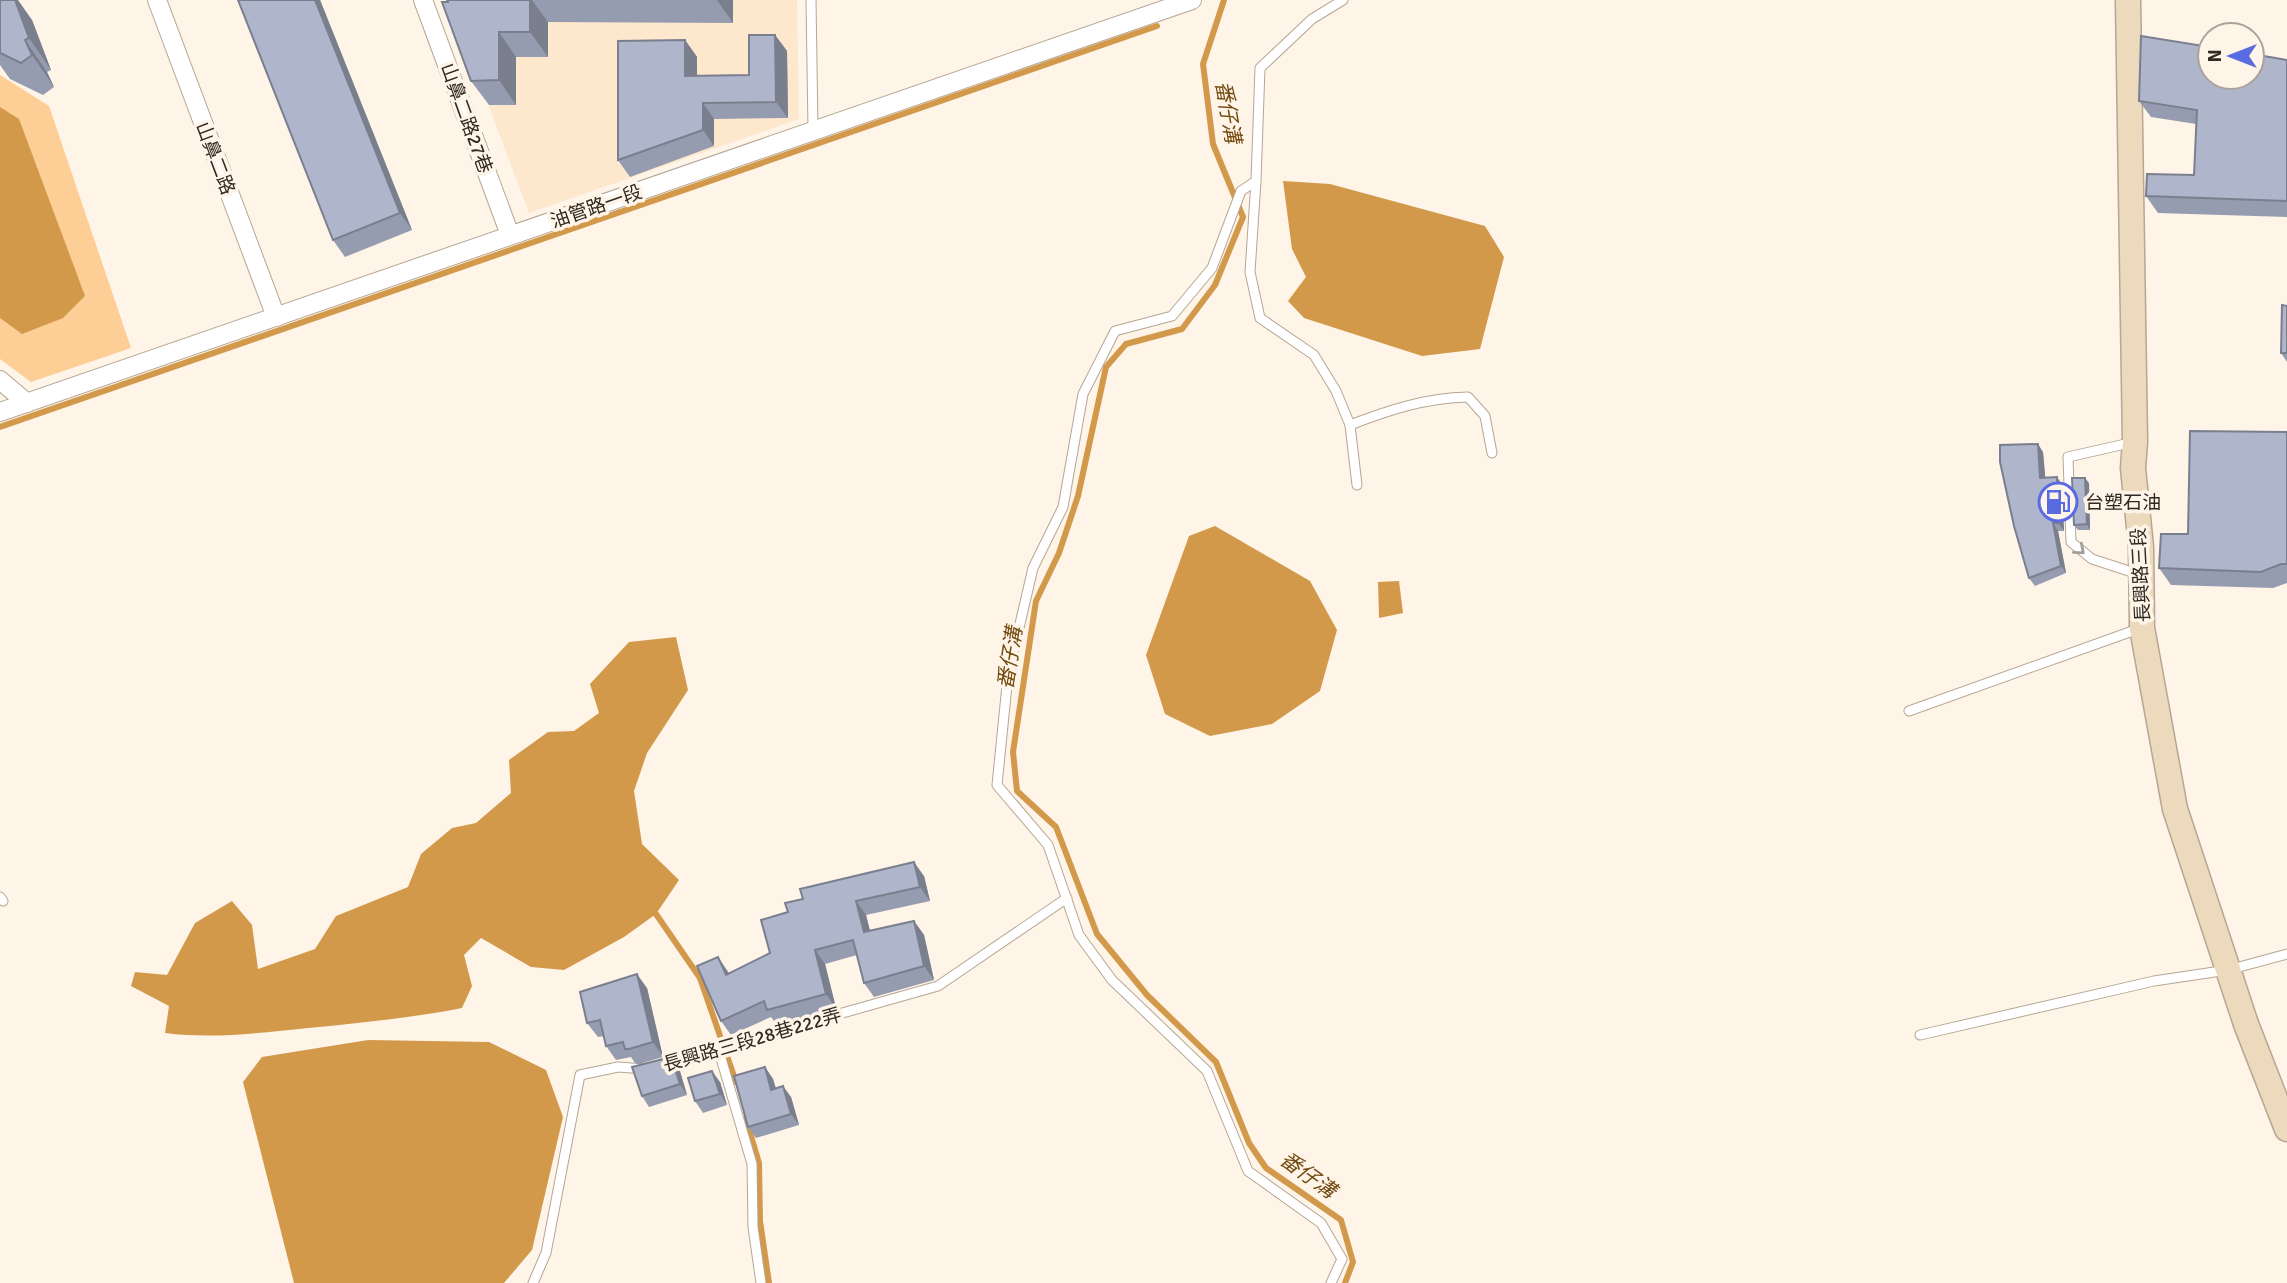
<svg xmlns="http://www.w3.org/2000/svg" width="2287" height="1283" font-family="Signika,'Noto Sans TC',sans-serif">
<rect width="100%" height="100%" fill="#fef4e8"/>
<!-- built -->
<polygon fill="#fde7cd" points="449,0 797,0 799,119 529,213"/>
<!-- green -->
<polygon fill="#fdce96" points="0,75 49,106 131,348 31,382 0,359"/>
<!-- water -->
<g fill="#d3994b">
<polygon points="0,107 19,119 85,296 63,318 22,334 0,318"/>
<polygon points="1283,181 1330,184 1485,226 1504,257 1480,349 1422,356 1304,318 1288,301 1306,277 1292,249"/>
<polygon points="1215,526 1310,581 1337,630 1320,691 1272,724 1210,736 1165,714 1146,655 1189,536"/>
<polygon points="1399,581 1403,613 1379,618 1378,582"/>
<path d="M 676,637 L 688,690 L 647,753 L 634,791 L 642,844 L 679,880 L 656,914 L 624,937 L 564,970 L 531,967 L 481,938 L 464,955 L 472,986 L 462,1008 C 411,1018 360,1023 308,1028 C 259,1033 213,1039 165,1033 L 169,1006 L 131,986 L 135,972 L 167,975 L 195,923 L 232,901 L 252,925 L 258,969 L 315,949 L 336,916 L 408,887 L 421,854 L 452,828 L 476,823 L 511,793 L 509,760 L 548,732 L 574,731 L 599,713 L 590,684 L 629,642 Z"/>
<polygon points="368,1040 489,1042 546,1070 563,1117 532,1250 504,1283 294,1283 243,1082 262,1057"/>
</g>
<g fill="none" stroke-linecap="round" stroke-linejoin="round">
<!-- stream -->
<g stroke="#d3994b" stroke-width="6">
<polyline points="1224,0 1203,64 1213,144 1243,217 1215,285 1182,329 1126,344 1106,367 1078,496 1059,553 1036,601 1013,752 1017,791 1056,827 1097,934 1147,995 1216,1062 1249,1143 1266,1168 1341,1220 1353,1262 1345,1283"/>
<polyline points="0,427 1157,26"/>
<polyline points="656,914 700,978 736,1082"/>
<polyline points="746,1119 759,1163 760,1221 769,1283"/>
</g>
<defs>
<g id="lane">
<polyline points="811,0 813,129"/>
<path d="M 1256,181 L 1250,272 L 1260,318 L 1314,355 L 1336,391 L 1350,425 C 1389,410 1425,398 1468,397 L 1485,416 L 1492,453"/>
<polyline points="1350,425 1357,485"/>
<polyline points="2134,442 2068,457 2071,542 2092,559 2138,574"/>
<polyline points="1909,711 2141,628"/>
<polyline points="0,897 3,901"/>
<polyline points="1920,1035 2154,981 2228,970 2287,954"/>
<polyline points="718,1048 752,1164 753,1227 761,1283"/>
<polyline points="662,1064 938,986 1067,898"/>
<polyline points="533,1283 546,1253 580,1075 618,1067 645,1069"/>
<polyline points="1331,1283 1342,1259 1321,1223 1248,1171 1207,1071 1112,980 1079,935 1048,845 997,785 1008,675 1033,568 1063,507 1083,394 1115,331 1172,316 1212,268 1241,191 1256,181 1260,68 1312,19 1343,0"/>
</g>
<g id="street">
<polyline points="157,0 276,317"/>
<polyline points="423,0 510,235"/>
<polyline points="0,380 27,403"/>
<polyline points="0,412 1192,0"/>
</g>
<polyline id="secondary" points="2128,0 2135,442 2133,468 2141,547 2142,628 2175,809 2246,1024 2287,1129"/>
</defs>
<!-- lane casing -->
<use href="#lane" stroke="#b6a693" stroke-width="11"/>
<!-- street casing -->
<use href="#street" stroke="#b6a693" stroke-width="20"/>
<!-- secondary casing -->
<use href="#secondary" stroke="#b6a693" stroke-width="27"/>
<!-- lane -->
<use href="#lane" stroke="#fff" stroke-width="9"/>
<!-- street -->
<use href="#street" stroke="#fff" stroke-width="18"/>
<!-- secondary -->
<use href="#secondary" stroke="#eddabc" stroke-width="24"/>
</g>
<!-- wall -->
<g fill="#969caf">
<polygon points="0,0 32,20 51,70 47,72 54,87 43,95 10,79 0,65"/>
<polygon points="238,0 320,0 412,230 345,257 333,240"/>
<polygon points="447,0 733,0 733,23 548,22 548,57 516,57 516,105 489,105 471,81"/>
<polygon points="775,35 787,51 788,118 714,119 714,146 630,177 618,160 685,40 697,57 697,75 749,75"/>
<polygon points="2287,60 2287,217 2158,213 2146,196 2194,175 2196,124 2151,117 2139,101"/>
<polygon points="2287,306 2287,362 2281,353"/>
<polygon points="2287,432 2287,583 2273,588 2171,585 2159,568"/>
<polygon points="2043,452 2045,477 2057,477 2062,485 2064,531 2058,531 2066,573 2035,586 2029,578"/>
<polygon points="2089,483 2090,530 2078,530 2074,525"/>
<polygon points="924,876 930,901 866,915 870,931 914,921 924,935 934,980 874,997 864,983 857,955 825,964 836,1008 777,1025 771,1017 731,1035 721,1021 718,957 729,973 770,953 761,920"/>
<polygon points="647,988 663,1057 639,1064 635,1063 631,1057 616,1060 606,1046 604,1036 598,1037 587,1023"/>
<polygon points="671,1057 679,1068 687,1095 649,1107 642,1096"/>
<polygon points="765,1067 773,1079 776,1088 791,1097 799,1125 756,1138 748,1127"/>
<polygon points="720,1082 727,1105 703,1113 695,1101"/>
</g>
<!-- shaded-wall -->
<g fill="#7a7f8e">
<polygon points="8,0 18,0 32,20 51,70 29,38"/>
<polygon points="315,0 320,0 412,230 400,213"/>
<polygon points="530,0 532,0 548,22 548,57 530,32"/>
<polygon points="717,0 733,0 733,23"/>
<polygon points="499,32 516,57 516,105 499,80"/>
<polygon points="775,35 787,51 788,118 776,102"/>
<polygon points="25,40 47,72 54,87 32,55"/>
<polygon points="685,40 697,57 697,92 685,76"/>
<polygon points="703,103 714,119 714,146 703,130"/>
<polygon points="2038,444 2043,452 2046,485 2040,478"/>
<polygon points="2057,477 2062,485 2064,531 2058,523"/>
<polygon points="2085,478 2089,483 2090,530 2087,524"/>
<polygon points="2053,523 2058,531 2066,573 2061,566"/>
<polygon points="914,862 924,876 930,901 920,887"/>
<polygon points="856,901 866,915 874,947 864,932"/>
<polygon points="914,921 924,935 934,980 924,966"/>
<polygon points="815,950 825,964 836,1008 826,994"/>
<polygon points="718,957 727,971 736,989 726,975"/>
<polygon points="637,974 647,988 663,1057 653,1042"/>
<polygon points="671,1057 679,1068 687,1095 680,1084"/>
<polygon points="765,1067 773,1079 779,1101 771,1090"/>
<polygon points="712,1071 720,1082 727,1105 720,1094"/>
<polygon points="783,1086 791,1097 799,1125 791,1114"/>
</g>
<!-- building -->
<g fill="#afb5cb" stroke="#7a7f8e" stroke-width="2">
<polygon points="0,0 15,0 29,38 25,40 32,55 21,63 0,53"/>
<polygon points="238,0 315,0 400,213 333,240"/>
<polygon points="447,0 530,0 530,32 499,32 499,80 471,81 442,2 448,2"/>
<polygon points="749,35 775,35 776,102 703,103 703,130 618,160 618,41 685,40 685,76 749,75"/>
<polygon points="2141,36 2210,47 2210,77 2252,77 2252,54 2287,60 2287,201 2146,196 2147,174 2194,175 2197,110 2139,101"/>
<polygon points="2282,305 2287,306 2287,353 2281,353"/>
<polygon points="2190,431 2287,432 2287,564 2281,564 2261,572 2159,568 2161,534 2188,534"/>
<polygon points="2038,444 2040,478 2057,477 2058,523 2053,523 2061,566 2029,578 2014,526 2000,462 2000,445"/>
<polygon points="2072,478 2085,478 2087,524 2074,525"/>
<polygon points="914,862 920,887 856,901 864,932 914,921 924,966 864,983 853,940 815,950 826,994 767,1010 764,1001 721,1021 697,966 718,957 726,975 770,953 761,920 788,912 785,903 803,899 800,889"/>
<polygon points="637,974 653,1042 629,1049 625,1049 623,1042 606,1046 600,1020 587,1023 580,992"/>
<polygon points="671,1057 680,1084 642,1096 632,1067"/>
<polygon points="765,1067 771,1090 783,1086 791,1114 748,1127 734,1076"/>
<polygon points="712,1071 720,1094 695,1101 688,1078"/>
</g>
<!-- one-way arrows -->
<defs><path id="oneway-chevron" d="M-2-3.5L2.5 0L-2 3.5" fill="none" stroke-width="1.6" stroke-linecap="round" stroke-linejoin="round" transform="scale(1.75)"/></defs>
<use stroke="#a19f9c" href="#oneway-chevron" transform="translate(2080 550) rotate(41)"/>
<!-- icons -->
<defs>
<symbol id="fuel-ring" viewBox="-11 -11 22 22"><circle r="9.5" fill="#fef4e8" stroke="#5a6ae1" stroke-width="1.5"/><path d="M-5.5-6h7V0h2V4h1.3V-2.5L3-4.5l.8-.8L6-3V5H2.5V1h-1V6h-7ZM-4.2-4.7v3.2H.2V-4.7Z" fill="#5a6ae1"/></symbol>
</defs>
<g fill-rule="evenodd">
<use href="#fuel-ring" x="2036" y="480" width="44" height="44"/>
</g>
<g text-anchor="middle" stroke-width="7" stroke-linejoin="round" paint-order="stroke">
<!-- street labels -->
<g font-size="19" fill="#2f2922" stroke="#fef4e8">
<text transform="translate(467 118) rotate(70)" y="7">山鼻二路27巷</text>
<text transform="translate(216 158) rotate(69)" y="7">山鼻二路</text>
<text transform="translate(596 206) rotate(-19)" y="7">油管路一段</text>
<text transform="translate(2140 575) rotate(-93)" y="7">長興路三段</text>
<text transform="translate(752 1039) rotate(-16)" y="7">長興路三段28巷222弄</text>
</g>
<!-- poi labels -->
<g font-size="19" fill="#2f2922" stroke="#fef4e8" text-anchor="start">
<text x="2085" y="509">台塑石油</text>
</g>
<!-- water labels -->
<g font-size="21" font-style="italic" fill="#744c11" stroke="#fef4e8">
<text transform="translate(1228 112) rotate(80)" y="7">番仔溝</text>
<text transform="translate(1010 658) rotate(-81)" y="7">番仔溝</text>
<text transform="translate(1308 1175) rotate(36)" y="7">番仔溝</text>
</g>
</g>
<!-- north arrow -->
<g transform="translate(2231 56) rotate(270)"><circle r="33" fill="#fef4e8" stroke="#aba399" stroke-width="2"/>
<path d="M0-5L12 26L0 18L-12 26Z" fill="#5a6ae1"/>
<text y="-10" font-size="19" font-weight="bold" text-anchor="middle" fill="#2f2922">N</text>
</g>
</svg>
